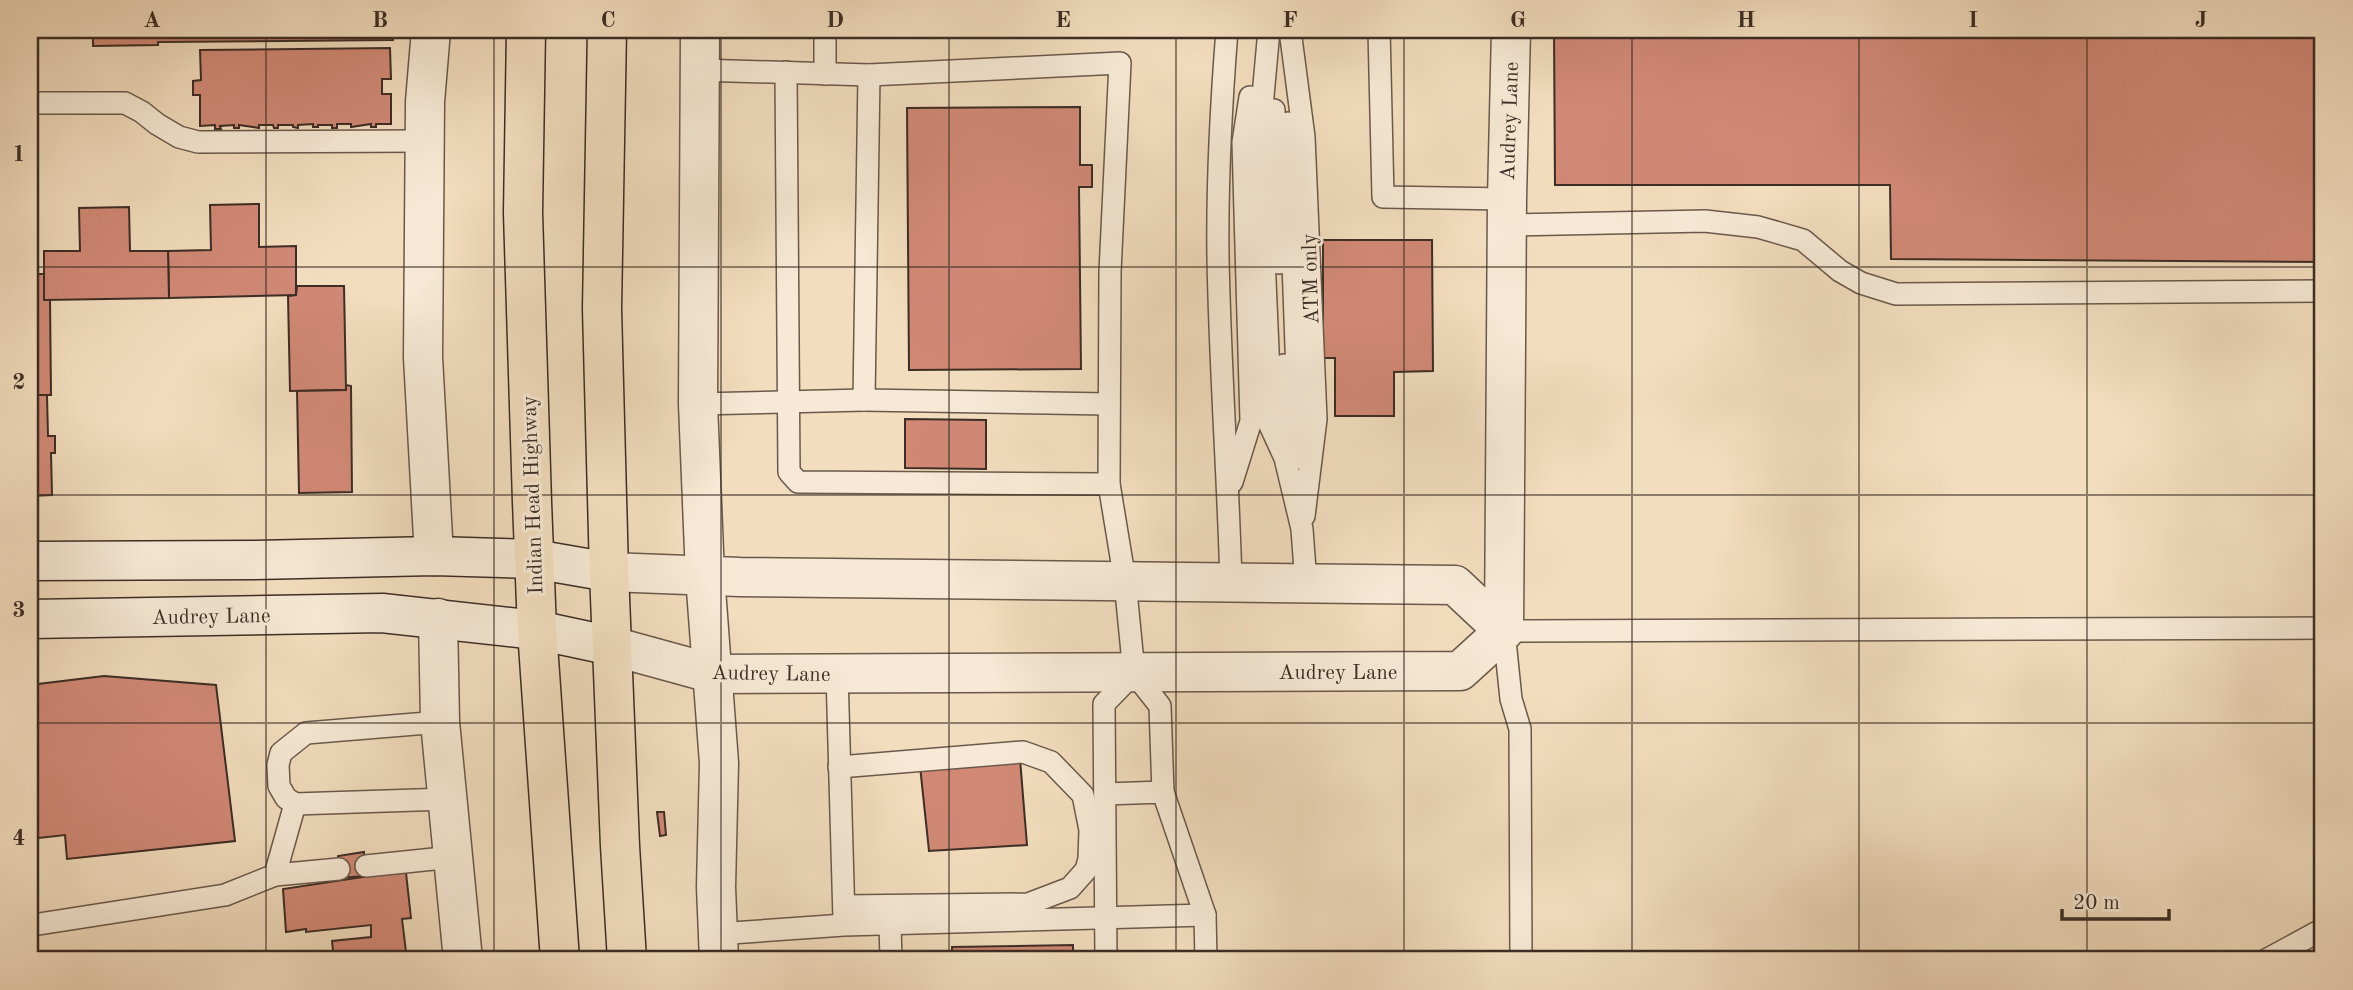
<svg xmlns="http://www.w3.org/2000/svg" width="2353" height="990" font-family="'Old Standard TT',serif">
<rect width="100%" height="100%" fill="#f2ddbe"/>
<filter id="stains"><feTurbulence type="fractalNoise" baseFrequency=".00286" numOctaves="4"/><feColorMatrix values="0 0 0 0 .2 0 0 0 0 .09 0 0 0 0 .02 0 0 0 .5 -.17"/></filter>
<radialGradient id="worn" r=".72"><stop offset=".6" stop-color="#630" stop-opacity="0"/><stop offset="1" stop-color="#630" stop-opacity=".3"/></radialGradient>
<!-- building -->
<g fill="#d18976" stroke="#3d2d25" stroke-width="2">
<polygon points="93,30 393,30 393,40 158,42 158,45 93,46"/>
<polygon points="1554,30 2323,30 2323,262 1891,259 1890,185 1555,185"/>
<polygon points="390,48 391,79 382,79 382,94 391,94 391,124 376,124 376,127 371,127 371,124 351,127 351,124 337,124 337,128 332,128 332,125 318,125 318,127 313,127 313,124 298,125 298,128 293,127 293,125 278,125 278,128 274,128 273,125 259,125 259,128 239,125 239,128 234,128 234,125 220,126 221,129 215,129 215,125 200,126 200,95 193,95 193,81 201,80 200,50"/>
<polygon points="1080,107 1080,165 1092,165 1092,187 1079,187 1081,369 909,370 907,108"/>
<polygon points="259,204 259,247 296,246 296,295 169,298 168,251 211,250 210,205"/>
<polygon points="129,207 130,251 168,251 169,298 44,300 44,251 80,251 79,208"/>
<polygon points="1323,240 1432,240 1433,371 1394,372 1394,416 1335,416 1335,358 1323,358"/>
<polygon points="30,274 44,274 44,300 50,300 51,395 30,395"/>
<polygon points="297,286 344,286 346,390 290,391 288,296 296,295"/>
<polygon points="346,385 351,386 352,492 299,493 297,391 346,390"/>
<polygon points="30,395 47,395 48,436 55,436 55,453 51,453 52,495 30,496"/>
<polygon points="905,419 986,420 986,469 905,468"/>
<polygon points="104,676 216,685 235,841 67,859 65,835 30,839 30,685"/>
<polygon points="1020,759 1027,845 929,851 920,766"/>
<polygon points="657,812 664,812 666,835 660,836"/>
<polygon points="364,852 366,876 339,878 338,856"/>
<polygon points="396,872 406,873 411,918 402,919 407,960 334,960 332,941 371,937 371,925 306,932 306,929 286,932 283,889"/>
<polygon points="1073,945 1073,960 952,960 952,947"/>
</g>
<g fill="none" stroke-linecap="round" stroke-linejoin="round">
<defs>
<g id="lane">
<path d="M 1227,30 C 1221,106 1217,182 1218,258 C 1220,367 1228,474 1231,583"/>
<polyline points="1269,30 1259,140 1269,374 1268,421 1285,458 1302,529 1306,584"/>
<polyline points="1290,30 1304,137 1316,419 1304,516"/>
<polyline points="1379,30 1383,197 1507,199"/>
<polyline points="699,70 869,75 864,400 1109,404"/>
<polyline points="786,72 789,472 798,482 1109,484"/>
<polyline points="825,74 825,30"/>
<polyline points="869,75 1120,63 1110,272 1109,484 1125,581 1134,673 1160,706 1163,792"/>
<polyline points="30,103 125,103 142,112 157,124 179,137 198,142 425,141"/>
<polyline points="1274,110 1279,263"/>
<polyline points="1288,123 1300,458"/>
<polyline points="1507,225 1705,221 1758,227 1803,240 1840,271 1861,283 1896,294 2323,291"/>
<polyline points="1284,365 1285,449"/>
<polyline points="698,404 864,400"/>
<polyline points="1232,482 1251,421 1243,142 1250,97"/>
<polyline points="837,674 844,919"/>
<polyline points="440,722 306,733 281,753 278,765 279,786 286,798 295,804 447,799"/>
<polyline points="839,767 1023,752 1051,762 1083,795 1090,830 1089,859 1086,870 1070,888 1028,904 844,906"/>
<polyline points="1105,794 1163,792 1205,915 1206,960"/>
<polyline points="366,866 453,857"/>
<polyline points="275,875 339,869"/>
<polyline points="39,924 225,895 275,875 295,804"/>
<polyline points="890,924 891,960"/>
<polyline points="717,934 844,925 1205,915"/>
<polyline points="1106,960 1104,704 1134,673"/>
<polyline points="1521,960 1520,729 1511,699 1504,631 2323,628"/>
<polyline points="2266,960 2323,929"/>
</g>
<g id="street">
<polyline points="431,30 425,102 423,357 434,556"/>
<polyline points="700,30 698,404 705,576 719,763 716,887 719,960"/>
<polyline points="609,572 740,577 1455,585 1504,631"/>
<polyline points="438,618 440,722 463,960"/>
<polyline points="612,646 714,674 1460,671 1504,631 1507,199 1511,30"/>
</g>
<g id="secondary">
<polyline points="30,561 255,560 434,556 534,559 609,572"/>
<polyline points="30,619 382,613 537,630 612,646"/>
</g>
<g id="primary">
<polyline points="526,30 523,213 532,502 537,630 560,960"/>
<polyline points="607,30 602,309 609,572 620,846 627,960"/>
</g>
</defs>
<!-- lane casing -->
<use href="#lane" stroke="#6a594b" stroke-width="24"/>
<!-- street casing -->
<use href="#street" stroke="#6a594b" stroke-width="41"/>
<!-- secondary casing -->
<use href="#secondary" stroke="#3d2d25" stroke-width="41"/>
<!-- primary casing -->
<use href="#primary" stroke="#3d2d25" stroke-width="41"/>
<!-- lane -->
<use href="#lane" stroke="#f7e9d5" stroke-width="21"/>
<!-- street -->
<use href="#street" stroke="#f7e9d5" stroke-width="38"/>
<!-- secondary -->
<use href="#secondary" stroke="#f7e9d5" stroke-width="38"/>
<!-- primary -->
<use href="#primary" stroke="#f2ddbe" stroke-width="38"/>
</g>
<!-- grid -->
<path fill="none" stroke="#3d2d25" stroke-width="2" stroke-opacity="0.55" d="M 266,30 L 266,960M 494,30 L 494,960M 721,30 L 721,960M 949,30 L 949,960M 1176,30 L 1176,960M 1404,30 L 1404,960M 1632,30 L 1632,960M 1859,30 L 1859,960M 2087,30 L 2087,960M 30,267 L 2323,267M 30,495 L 2323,495M 30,723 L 2323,723"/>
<g text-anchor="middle" stroke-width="6" stroke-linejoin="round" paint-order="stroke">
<!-- street labels -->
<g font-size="21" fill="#3d2d25" stroke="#f7e9d5">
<text transform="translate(1509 121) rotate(-88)" y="7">Audrey Lane</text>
<text transform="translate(1310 279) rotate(-92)" y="7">ATM only</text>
<text transform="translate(532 495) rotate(-92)" y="7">Indian Head Highway</text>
<text transform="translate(211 616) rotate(-1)" y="7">Audrey Lane</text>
<text x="1338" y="679">Audrey Lane</text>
<text transform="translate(771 673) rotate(1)" y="7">Audrey Lane</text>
</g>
</g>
<!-- margin -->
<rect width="2353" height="990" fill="none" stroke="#f2ddbe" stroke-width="77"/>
<!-- scale -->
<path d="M2062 909v10h107v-10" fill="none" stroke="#3d2d25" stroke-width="3.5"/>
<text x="2073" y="909" font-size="21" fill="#3d2d25" stroke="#f7e9d5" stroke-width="5" paint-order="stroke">20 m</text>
<rect x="38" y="38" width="2276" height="913" fill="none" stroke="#3d2d25" stroke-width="2.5"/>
<g font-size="23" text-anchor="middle" font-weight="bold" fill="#3d2d25">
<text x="152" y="27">A</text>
<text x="380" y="27">B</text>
<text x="608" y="27">C</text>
<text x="835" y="27">D</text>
<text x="1063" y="27">E</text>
<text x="1290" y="27">F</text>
<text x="1518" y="27">G</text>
<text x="1746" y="27">H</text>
<text x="1973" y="27">I</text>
<text x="2201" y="27">J</text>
<text x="19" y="161">1</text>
<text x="19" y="389">2</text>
<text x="19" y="617">3</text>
<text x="19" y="845">4</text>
</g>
<rect width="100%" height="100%" filter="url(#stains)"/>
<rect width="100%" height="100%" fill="url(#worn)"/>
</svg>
